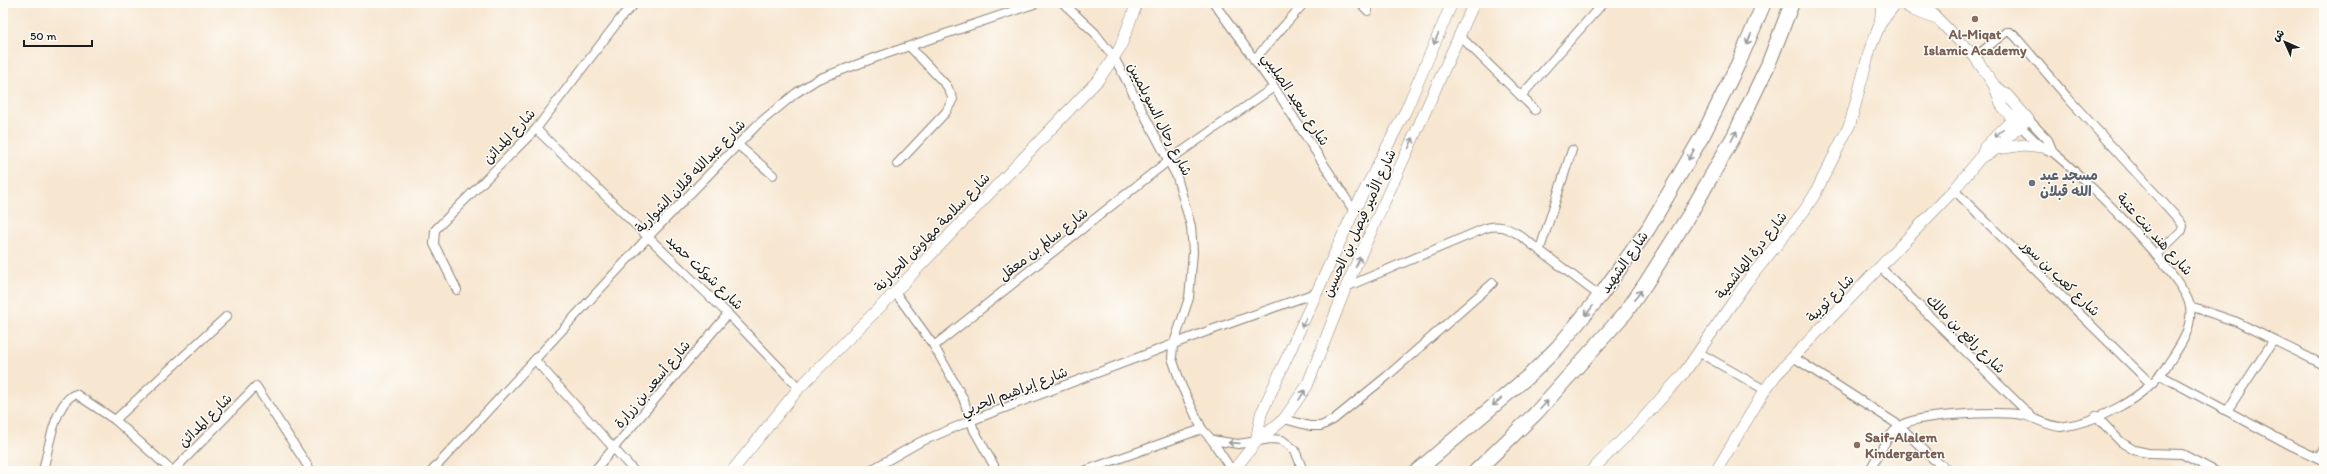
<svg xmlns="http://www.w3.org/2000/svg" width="2327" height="474" font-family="Itim,'Playpen Sans Arabic',sans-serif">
<rect width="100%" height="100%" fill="#fdfcf7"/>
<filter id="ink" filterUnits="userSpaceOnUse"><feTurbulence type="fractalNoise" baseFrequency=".025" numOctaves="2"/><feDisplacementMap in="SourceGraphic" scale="8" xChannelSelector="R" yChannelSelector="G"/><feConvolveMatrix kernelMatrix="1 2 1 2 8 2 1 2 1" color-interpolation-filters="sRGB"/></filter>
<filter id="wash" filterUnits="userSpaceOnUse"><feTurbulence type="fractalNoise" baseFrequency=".012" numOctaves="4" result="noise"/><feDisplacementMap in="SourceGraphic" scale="16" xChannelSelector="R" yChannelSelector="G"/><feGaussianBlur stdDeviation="0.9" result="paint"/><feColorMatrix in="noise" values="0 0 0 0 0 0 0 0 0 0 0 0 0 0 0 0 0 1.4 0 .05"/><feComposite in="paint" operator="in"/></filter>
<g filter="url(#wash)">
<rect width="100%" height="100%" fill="#f7e6d0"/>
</g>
<g filter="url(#ink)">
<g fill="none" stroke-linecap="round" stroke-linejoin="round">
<defs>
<g id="street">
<polyline points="1063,3 1095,33 1115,59 1177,177 1191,226 1193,252 1189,298 1173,346 1172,358 1182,387 1202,429 1212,440 1232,471"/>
<polyline points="1214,3 1274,87 1354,211"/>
<polyline points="1360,3 1368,11"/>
<polyline points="1459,35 1535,110"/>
<polyline points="1975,57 2006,32 2010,32 2015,36 2067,97 2180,221 2183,226 2182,230 2156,255"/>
<polyline points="1254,60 1304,3"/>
<polyline points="1521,96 1603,3"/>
<polyline points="2028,119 2048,140 2053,152"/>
<polyline points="536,129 728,314 799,388"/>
<polyline points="738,145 773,175"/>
<polyline points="897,164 946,112 953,99 947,86 910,47"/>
<polyline points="1954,190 2151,384"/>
<polyline points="1540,249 1572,150"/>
<polyline points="1881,268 2031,416"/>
<path d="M 1346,287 L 1486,228 C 1499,224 1507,228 1518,234 L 1600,296"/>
<polyline points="457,290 434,244 435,230 536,129 623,15 636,3"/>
<polyline points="895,292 934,346 963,398 974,430 997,471"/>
<polyline points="2190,306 2237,322 2324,365"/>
<polyline points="934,346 1168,161 1274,87"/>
<polyline points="1698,352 1765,390"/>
<polyline points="1793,357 1900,426 1933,459 1950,471"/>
<polyline points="535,360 634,471"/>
<polyline points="2160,375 2292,446 2324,461"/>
<polyline points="2227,411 2273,341"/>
<polyline points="2096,416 2121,442 2134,450 2148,453 2182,454 2215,471"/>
<polyline points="1284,419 1310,426 1321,426 1333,420 1386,377 1493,283"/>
<polyline points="115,420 227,316"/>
<polyline points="1212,440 1238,444 1271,439 1282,440 1295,450 1303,471"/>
<polyline points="2319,458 2324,449"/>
<path d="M 43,471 C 48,451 55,400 76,394 L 115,420 L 172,471"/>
<polyline points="173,471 256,386 311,471"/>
<polyline points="432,471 649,236 757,125 796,93 818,79 880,56 1037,3"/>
<polyline points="594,471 728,314"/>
<polyline points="869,471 920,442 970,421 1200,334 1318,292"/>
<polyline points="1084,471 1202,429"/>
<path d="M 1869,471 C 1878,457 1886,436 1900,426 C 1915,414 2003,411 2023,415 C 2036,418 2047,426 2061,427 C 2100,421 2143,399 2166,367 C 2178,349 2193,330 2190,307 C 2187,278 2081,175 2055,154 C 2051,150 2046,151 2042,147 C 2034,141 2028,133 2020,126"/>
</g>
<g id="secondary">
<polyline points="1903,3 1913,10 1934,18"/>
<polyline points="1922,3 1975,57 1994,85 2003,108 2020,126"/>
<polyline points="1880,24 1896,3"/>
<polyline points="1997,149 2024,145 2042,147"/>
<polyline points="1981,157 1991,153 2028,119 2007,95 1994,85"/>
<polyline points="1256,442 1261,414 1354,211 1406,110 1452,3"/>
<polyline points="732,471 799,388 895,292 1099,79 1120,48 1137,3"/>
<polyline points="1233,471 1256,442 1284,419 1307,386 1346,287 1474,3"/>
<polyline points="1591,471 1639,423 1684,373 1746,283 1804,211 1815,194 1850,124 1870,49 1880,24 1882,3"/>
<polyline points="1716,471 1765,390 1776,375 1954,190 1981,157 1985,147 2021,111"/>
</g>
<g id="highway">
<polyline points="1417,471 1532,373 1558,347 1600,296 1648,229 1704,133 1739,62 1764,3"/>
<polyline points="1476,471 1536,413 1626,312 1646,283 1691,212 1734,136 1768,65 1792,3"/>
</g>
</defs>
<!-- street casing -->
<use href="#street" stroke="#8a8176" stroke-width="10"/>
<!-- secondary casing -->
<use href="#secondary" stroke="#8a8176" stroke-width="12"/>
<!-- highway casing -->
<use href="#highway" stroke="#8a8176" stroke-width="16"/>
<!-- street -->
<use href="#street" stroke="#fff" stroke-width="8"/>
<!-- secondary -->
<use href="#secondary" stroke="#fff" stroke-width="11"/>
<!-- highway -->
<use href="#highway" stroke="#fff" stroke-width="14"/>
</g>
<!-- one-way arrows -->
<defs><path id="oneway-shaft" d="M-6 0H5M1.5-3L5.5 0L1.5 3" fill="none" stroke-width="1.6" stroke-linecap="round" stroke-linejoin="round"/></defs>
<g stroke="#999">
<use href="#oneway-shaft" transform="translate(1436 39) rotate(113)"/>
<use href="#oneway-shaft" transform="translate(1749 39) rotate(113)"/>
<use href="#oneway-shaft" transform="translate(1999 133) rotate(135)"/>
<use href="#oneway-shaft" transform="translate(1734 136) rotate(-62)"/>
<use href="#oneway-shaft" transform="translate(1411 143) rotate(-66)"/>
<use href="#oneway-shaft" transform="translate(1691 155) rotate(120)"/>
<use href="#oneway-shaft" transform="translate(1358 262) rotate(-66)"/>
<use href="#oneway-shaft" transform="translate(1638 295) rotate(-53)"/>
<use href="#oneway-shaft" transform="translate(1589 311) rotate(127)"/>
<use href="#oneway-shaft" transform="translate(1304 322) rotate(115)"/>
<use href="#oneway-shaft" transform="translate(1302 395) rotate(-59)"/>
<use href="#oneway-shaft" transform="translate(1497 402) rotate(140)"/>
<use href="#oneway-shaft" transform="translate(1544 405) rotate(-48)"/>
<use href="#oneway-shaft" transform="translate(1234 443) rotate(-176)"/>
</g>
</g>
<!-- markers -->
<g fill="#8d6e63" stroke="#fdfcf7" stroke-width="1.5">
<circle cx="1975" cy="19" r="4"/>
<circle cx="1857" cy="445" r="4"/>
</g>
<circle fill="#6b7280" stroke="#fdfcf7" stroke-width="1.5" cx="2032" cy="183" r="4"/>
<g text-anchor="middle" stroke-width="3" stroke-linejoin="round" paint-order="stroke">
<!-- education labels -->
<g font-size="14" font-weight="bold" fill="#785e54" stroke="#fdfcf7">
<text x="1975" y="39">Al-Miqat<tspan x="1975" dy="16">Islamic Academy</tspan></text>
<text x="1865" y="442" text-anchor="start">Saif-Alalem<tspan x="1865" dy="16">Kindergarten</tspan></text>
</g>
<!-- street labels -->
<g font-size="14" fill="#1c1c1c" stroke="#fdfcf7">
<text transform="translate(1296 99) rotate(56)" y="5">شارع سعيد الصليبي</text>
<text transform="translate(1160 119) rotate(63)" y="5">شارع رحال السويلميين</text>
<text transform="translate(509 136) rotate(-47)" y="5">شارع المدائن</text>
<text transform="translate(690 176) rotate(-46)" y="5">شارع عبدالله قبلان الشواربة</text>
<text transform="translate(1359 223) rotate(-66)" y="5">شارع الأمير فيصل بن الحسين</text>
<text transform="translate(932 232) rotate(-46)" y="5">شارع سلامة مهاوش الحبارنة</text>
<text transform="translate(2155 234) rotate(48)" y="5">شارع هند بنت عتبة</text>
<text transform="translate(1043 244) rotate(-38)" y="5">شارع سالم بن معقل</text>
<text transform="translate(1751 255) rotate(-52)" y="5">شارع درة الهاشمية</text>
<text transform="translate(1624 262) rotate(-55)" y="5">شارع الشهيد</text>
<text transform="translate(705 272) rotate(44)" y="5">شارع شوكت حميد</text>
<text transform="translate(2061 278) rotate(44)" y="5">شارع كعب بن سور</text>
<text transform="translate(1830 298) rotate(-45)" y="5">شارع ثويبة</text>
<text transform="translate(1966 334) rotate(45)" y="5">شارع رافع بن مالك</text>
<text transform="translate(652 384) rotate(-50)" y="5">شارع أسعد بن زرارة</text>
<text transform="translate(1014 391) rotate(-21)" y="5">شارع إبراهيم الحربي</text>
<text transform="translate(205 420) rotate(-45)" y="5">شارع المدائن</text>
</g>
<!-- worship labels -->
<g font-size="14" font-weight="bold" fill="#5b616d" stroke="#fdfcf7" text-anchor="start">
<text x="2040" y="180">مسجد عبد<tspan x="2040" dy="16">الله قبلان</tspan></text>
</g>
</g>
<!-- margin -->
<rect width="2327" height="474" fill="none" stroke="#fdfcf7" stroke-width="16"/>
<!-- north arrow -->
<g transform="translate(2285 42) rotate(315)" stroke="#fdfcf7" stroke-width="3" paint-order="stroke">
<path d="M0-3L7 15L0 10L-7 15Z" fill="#1c1c1c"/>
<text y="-6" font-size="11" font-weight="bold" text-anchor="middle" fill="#1c1c1c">ش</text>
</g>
<!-- scale -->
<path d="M24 40v6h68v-6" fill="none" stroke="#1c1c1c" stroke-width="2"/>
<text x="30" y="40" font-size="12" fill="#1c1c1c" stroke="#fdfcf7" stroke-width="3" paint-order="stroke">50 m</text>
</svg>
